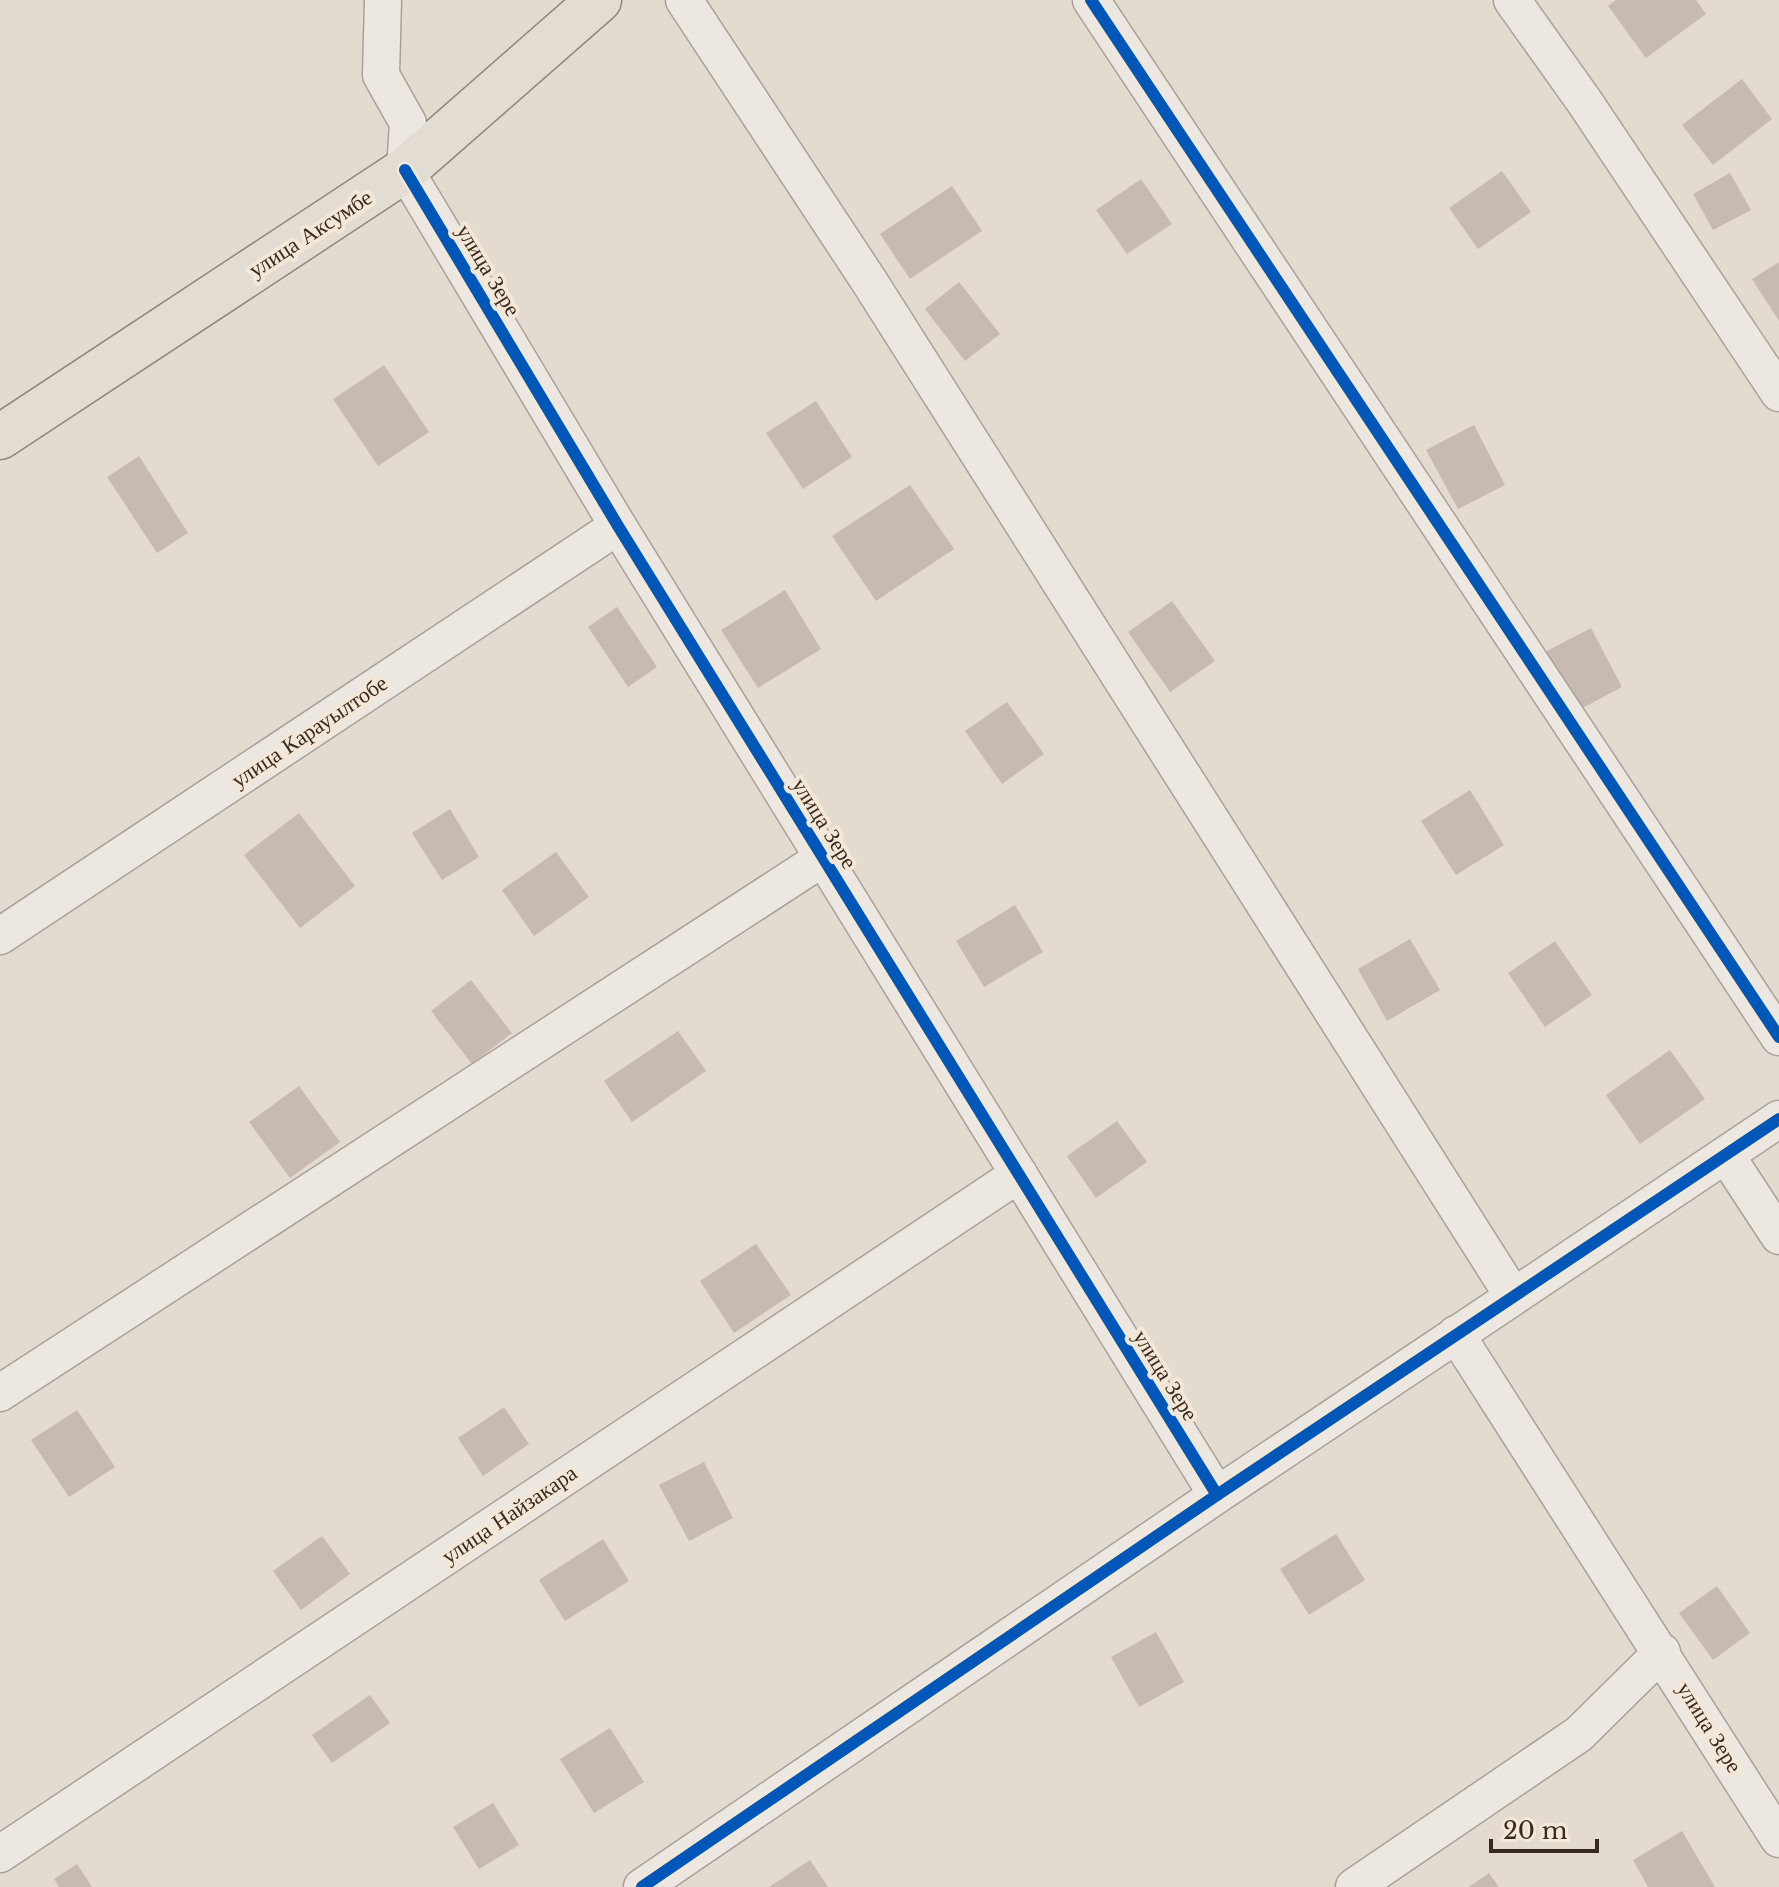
<svg xmlns="http://www.w3.org/2000/svg" width="1779" height="1887" font-family="'Libre Baskerville',serif">
<rect width="100%" height="100%" fill="#e4dbd0"/>
<!-- building -->
<g fill="#c7bab1">
<polygon points="1616,0 1696,0 1706,14 1646,58 1608,6"/>
<polygon points="1742,79 1772,119 1713,165 1682,125"/>
<polygon points="1502,171 1531,212 1478,249 1449,208"/>
<polygon points="1730,173 1751,210 1713,230 1693,194"/>
<polygon points="1141,179 1172,224 1127,254 1096,210"/>
<polygon points="952,186 982,231 910,279 880,234"/>
<polygon points="1779,262 1779,321 1752,279"/>
<polygon points="959,282 1000,334 965,361 925,309"/>
<polygon points="384,365 429,432 378,466 333,399"/>
<polygon points="816,401 852,457 803,489 766,433"/>
<polygon points="1474,425 1505,485 1458,509 1426,450"/>
<polygon points="139,456 188,533 157,553 107,477"/>
<polygon points="910,485 954,549 876,601 832,536"/>
<polygon points="785,590 821,649 758,688 721,630"/>
<polygon points="1172,601 1215,661 1170,692 1128,632"/>
<polygon points="617,607 657,667 628,687 588,627"/>
<polygon points="1591,628 1622,687 1575,712 1543,653"/>
<polygon points="1007,702 1044,754 1002,784 965,731"/>
<polygon points="1470,790 1504,845 1456,875 1421,821"/>
<polygon points="450,809 479,857 442,880 412,833"/>
<polygon points="299,813 355,886 300,928 244,855"/>
<polygon points="556,852 589,897 534,936 502,890"/>
<polygon points="1015,905 1043,952 984,987 956,941"/>
<polygon points="1410,939 1440,990 1387,1021 1358,969"/>
<polygon points="1555,941 1592,995 1545,1027 1508,973"/>
<polygon points="471,980 512,1033 472,1064 431,1011"/>
<polygon points="678,1031 706,1071 632,1122 604,1081"/>
<polygon points="1670,1050 1705,1099 1640,1144 1606,1095"/>
<polygon points="299,1086 340,1142 290,1178 249,1122"/>
<polygon points="1117,1121 1147,1162 1096,1198 1067,1156"/>
<polygon points="756,1244 791,1295 734,1333 700,1281"/>
<polygon points="504,1407 529,1444 483,1476 458,1438"/>
<polygon points="77,1410 115,1467 69,1497 31,1440"/>
<polygon points="704,1462 733,1518 689,1541 659,1485"/>
<polygon points="1336,1534 1365,1580 1309,1615 1280,1569"/>
<polygon points="322,1536 350,1574 301,1610 273,1571"/>
<polygon points="603,1539 629,1581 565,1621 539,1580"/>
<polygon points="1717,1586 1750,1633 1713,1660 1679,1613"/>
<polygon points="1156,1632 1184,1682 1139,1707 1111,1657"/>
<polygon points="370,1695 390,1723 332,1763 312,1735"/>
<polygon points="610,1728 644,1782 594,1813 560,1759"/>
<polygon points="493,1803 519,1845 479,1869 453,1827"/>
<polygon points="1682,1831 1715,1887 1648,1887 1633,1860"/>
<polygon points="810,1860 828,1887 769,1887"/>
<polygon points="77,1864 92,1887 59,1887 54,1879"/>
<polygon points="1489,1873 1499,1887 1469,1887"/>
</g>
<g fill="none" stroke-linecap="round" stroke-linejoin="round">
<defs>
<g id="minor">
<polyline points="383,0 381,75 408,123 405,170 618,526 1217,1495"/>
<polyline points="684,0 869,281 1513,1296"/>
<polyline points="1091,0 1779,1037"/>
<polyline points="1512,0 1584,101 1779,393"/>
<polyline points="0,936 618,526"/>
<polyline points="1726,1155 1779,1236"/>
<polyline points="1456,1334 1779,1839"/>
<polyline points="0,1393 823,858"/>
<polyline points="0,1854 1019,1174"/>
<polyline points="642,1887 1217,1495 1779,1119"/>
<polyline points="1354,1887 1579,1734 1662,1652"/>
</g>
<polyline id="major" points="0,437 405,170 599,0"/>
</defs>
<!-- minor casing -->
<use href="#minor" stroke="#a9a198" stroke-width="39"/>
<!-- major casing -->
<use href="#major" stroke="#8f877f" stroke-width="47"/>
<!-- minor -->
<use href="#minor" stroke="#ece8e1" stroke-width="36"/>
<!-- major -->
<use href="#major" stroke="#e3dcd3" stroke-width="44"/>
<defs>
<g id="cycleway">
<polyline points="1091,0 1779,1037"/>
<polyline points="405,170 618,526 1217,1495"/>
<polyline points="642,1887 1217,1495 1779,1119"/>
</g>
</defs>
<!-- cycleway casing -->
<use href="#cycleway" stroke="#f3e8d7" stroke-width="17"/>
<!-- cycleway -->
<use href="#cycleway" stroke="#0057b8" stroke-width="12"/>
</g>
<g text-anchor="middle" stroke-width="8" stroke-linejoin="round" paint-order="stroke">
<!-- street labels -->
<g font-size="22" fill="#382921" stroke="#f3e8d7">
<text transform="translate(310 233) rotate(-33)" y="8">улица Аксумбе</text>
<text transform="translate(489 270) rotate(59)" y="8">улица Зере</text>
<text transform="translate(309 731) rotate(-34)" y="8">улица Карауылтобе</text>
<text transform="translate(825 823) rotate(58)" y="8">улица Зере</text>
<text transform="translate(1166 1375) rotate(58)" y="8">улица Зере</text>
<text transform="translate(509 1514) rotate(-34)" y="8">улица Найзакара</text>
<text transform="translate(1710 1727) rotate(58)" y="8">улица Зере</text>
</g>
</g>
<!-- scale -->
<path d="M1491 1839v12h106v-12" fill="none" stroke="#382921" stroke-width="4"/>
<text x="1503" y="1839" font-size="24" fill="#382921" stroke="#f3e8d7" stroke-width="6" paint-order="stroke">20 m</text>
</svg>
